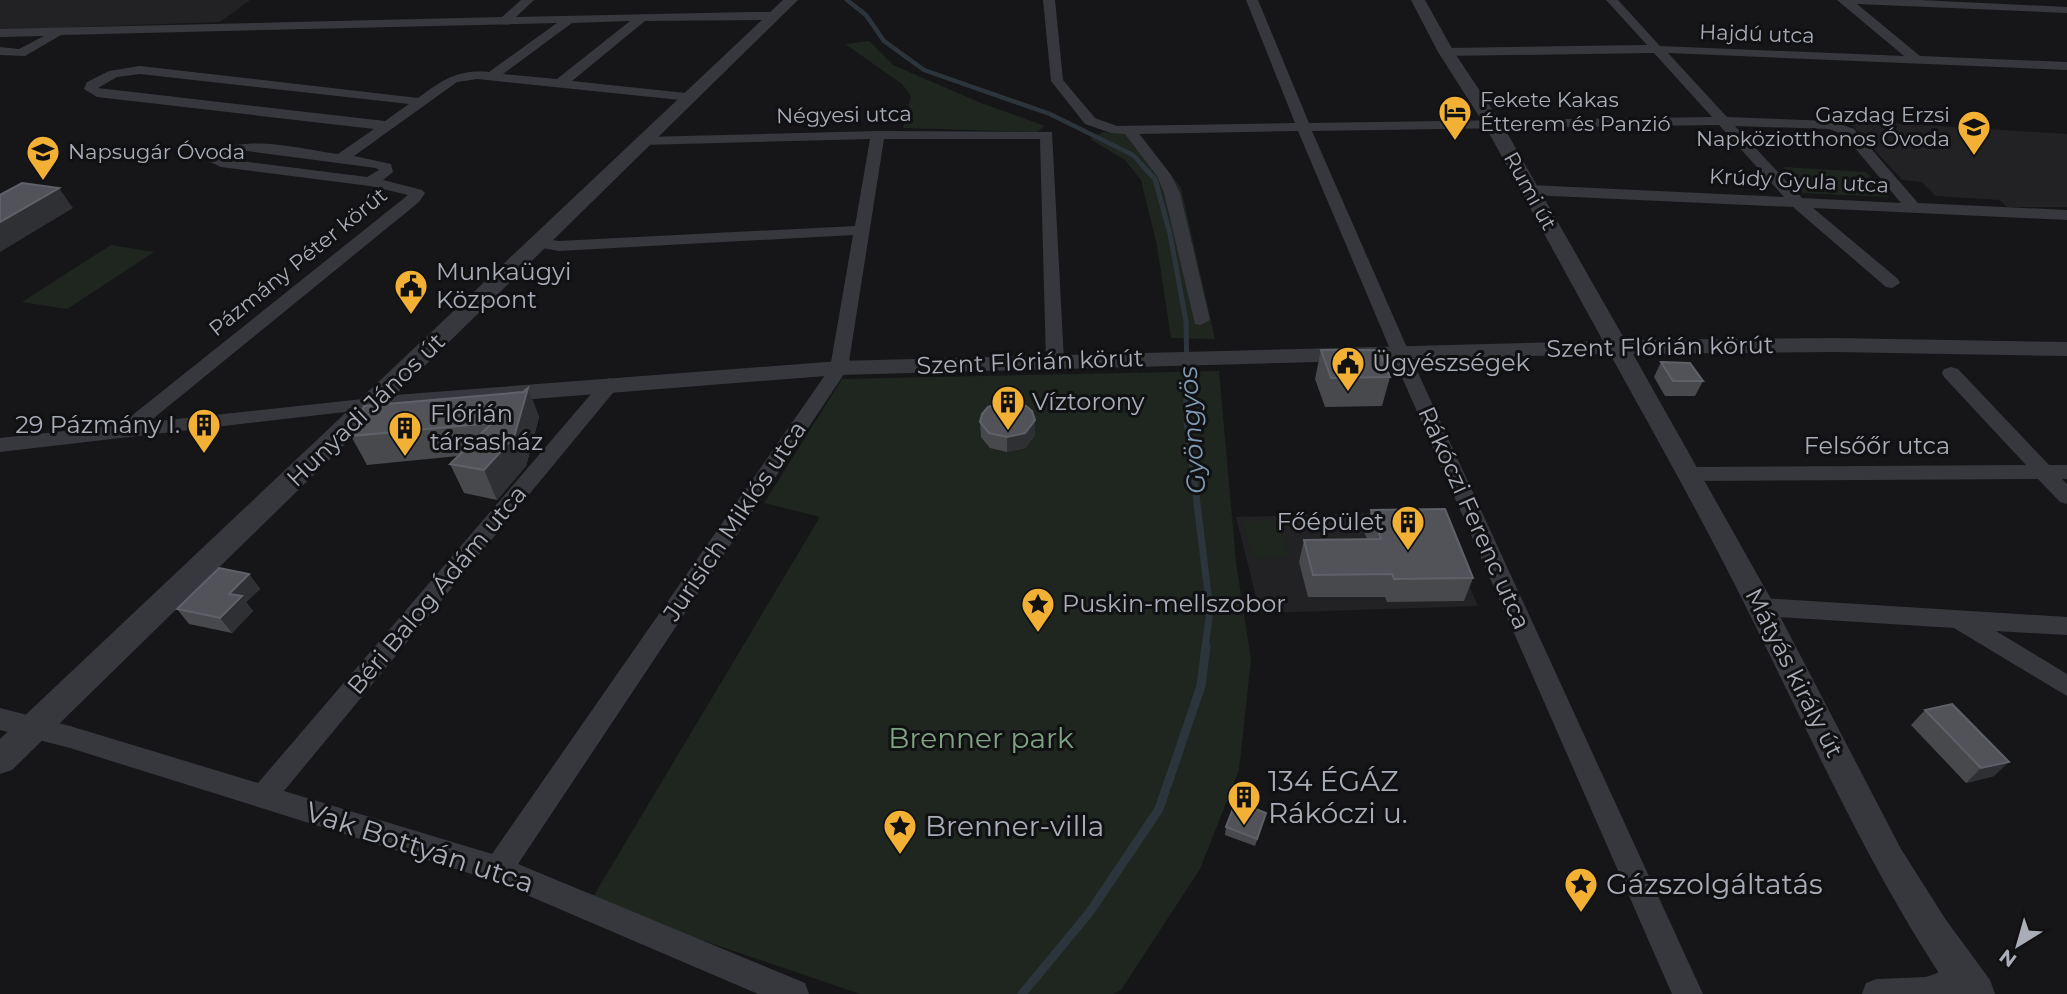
<svg xmlns="http://www.w3.org/2000/svg" width="2067" height="994" font-family="Montserrat,sans-serif">
<rect width="100%" height="100%" fill="#161618"/>
<!-- built -->
<g fill="#222225">
<polygon points="0,0 250,0 220,22 0,30"/>
<polygon points="1855,121 2067,134 2067,207 2007,207 2000,200 1936,196 1922,182 1902,180 1851,124"/>
<polygon points="1437,511 1478,606 1260,613 1236,517"/>
</g>
<!-- green -->
<g fill="#1e261f">
<polygon points="869,41 893,65 981,103 1045,126 1037,132 903,128 911,96 902,84 845,44"/>
<polygon points="1103,132 1141,135 1181,188 1215,339 1171,338 1157,246 1141,180 1125,160 1090,139"/>
<polygon points="1783,167 1866,172 1889,197 1803,193"/>
<polygon points="111,245 154,252 67,309 22,302"/>
<polygon points="1219,371 1236,562 1251,660 1239,770 1200,869 1121,990 1113,994 860,994 590,902 820,517 764,503 842,379"/>
<polygon points="1243,521 1279,521 1289,557 1252,558"/>
</g>
<g fill="none" stroke-linecap="round" stroke-linejoin="round">
<!-- stream-far3 -->
<polyline stroke="#2c353c" stroke-width="4.5" points="847,0 866,15 884,41 924,70 1050,114 1133,155 1143,166"/>
<!-- stream-far2 -->
<polyline stroke="#2c353c" stroke-width="5" points="1141,164 1155,179 1170,234 1186,321 1187,377"/>
<!-- stream-far1 -->
<polyline stroke="#2c353c" stroke-width="7" points="1187,376 1187,421 1210,610 1205,648"/>
<!-- stream -->
<polyline stroke="#2c353c" stroke-width="9" points="1022,994 1089,913 1159,809 1201,686 1206,646"/>
<!-- minor -->
<g fill="#37383d" fill-rule="evenodd">
<path d="M 521,0 L 534,0 L 516,17 L 750,12 L 774,12 L 780,16 L 774,20 L 645,21 L 572,81 L 695,94 L 697,97 L 690,101 L 477,79 L 457,82 L 354,156 L 391,164 L 393,172 L 383,180 L 422,190 L 425,193 L 419,202 L 149,422 L 372,398 L 379,400 L 382,404 L 379,408 L 0,452 L 0,438 L 120,425 L 408,195 L 370,186 L 221,167 L 208,161 C 231,129 303,150 338,154 L 374,129 L 97,97 L 84,89 L 87,82 L 109,71 L 140,66 L 418,98 C 443,80 457,69 489,72 L 557,23 L 61,35 L 25,56 L 0,55 L 0,47 L 19,49 L 44,36 L 0,37 L 0,29 L 502,17 ZM 630,21 L 557,79 L 503,74 L 572,23 ZM 140,74 L 409,104 L 385,121 L 98,88 L 117,77 ZM 247,151 L 376,168 L 379,170 L 367,177 L 224,159 L 234,153 Z"/>
<path d="M 1043,0 L 1055,0 L 1063,80 L 1095,118 L 1117,126 L 1295,123 L 1246,0 L 1258,0 L 1309,123 L 1712,117 L 1654,53 L 1446,56 L 1440,52 L 1446,48 L 1647,45 L 1606,0 L 1618,0 L 1660,46 L 1904,56 L 1837,0 L 1920,0 L 2067,7 L 2067,13 L 1857,4 L 1920,56 L 2067,62 L 2067,70 L 1668,53 L 1727,117 L 1831,121 L 1854,129 L 1918,203 L 2067,210 L 2067,220 L 1813,208 L 1898,279 L 1900,283 L 1892,288 L 1886,287 L 1793,207 L 1530,195 L 1522,190 L 1530,185 L 1784,197 L 1719,125 L 1312,131 L 1419,375 L 1703,994 L 1672,994 L 1401,375 L 1298,131 L 1139,134 L 1171,175 L 1180,193 L 1210,320 L 1201,325 L 1195,324 L 1164,193 L 1157,176 L 1125,134 L 1111,133 L 1085,124 L 1051,81 ZM 1735,126 L 1829,129 L 1844,135 L 1901,203 L 1802,198 Z"/>
<polygon points="878,131 1052,132 1064,361 1055,367 1046,361 1040,139 884,139 848,368 518,864 805,983 809,994 758,994 494,881 70,748 0,730 0,708 70,726 258,783 603,380 610,378 619,384 617,388 284,791 492,854 830,368 853,235 559,251 531,246 529,243 537,238 559,241 855,226 870,139 643,145 636,141 643,137"/>
<polygon points="1951,367 1958,369 2049,465 2067,465 2067,479 2062,479 2067,484 2067,504 2060,502 2038,479 1688,481 1681,479 1678,474 1681,469 1688,467 2026,465 1944,377 1942,373 1944,369"/>
<polygon points="1761,598 2067,617 2067,635 1996,631 2067,674 2067,696 1954,628 1761,616 1753,613 1749,607 1753,601"/>
<polygon points="1963,964 1974,968 1978,979 1974,990 1963,994 1862,994 1866,983 1877,979 1926,977"/>
</g>
<!-- tertiary -->
<path fill="#37383d" fill-rule="evenodd" d="M 783,0 L 798,0 L 395,395 L 839,361 L 1603,341 L 1484,124 L 1438,52 L 1411,0 L 1425,0 L 1454,52 L 1502,124 L 1625,340 L 1834,338 L 2067,342 L 2067,356 L 1834,352 L 1633,354 L 1771,599 L 1901,849 L 1946,920 L 1990,980 L 1995,994 L 1953,994 C 1871,874 1813,741 1748,611 C 1705,524 1657,439 1610,354 L 839,375 L 379,411 L 12,770 L 0,774 L 0,739 Z"/>
</g>
<!-- wall -->
<g fill="#47494d">
<polygon points="1321,350 1390,377 1382,406 1325,407 1315,379"/>
<polygon points="1661,362 1703,381 1695,396 1665,396 1654,377"/>
<polygon points="528,388 539,417 526,466 497,500 464,493 450,464 458,456 367,465 351,436 523,392"/>
<polygon points="980,422 1035,435 1025,448 1007,452 990,448 981,437"/>
<polygon points="1371,510 1473,578 1464,601 1387,602 1385,597 1308,597 1299,562 1304,540 1367,539 1364,532"/>
<polygon points="249,574 260,589 246,602 253,611 232,633 189,624 177,609"/>
<polygon points="1925,710 1994,776 1966,783 1911,725"/>
<polygon points="1264,820 1255,846 1225,835 1226,827"/>
</g>
<!-- shaded-wall -->
<g fill="#2f3033">
<polygon points="59,188 73,208 0,252 0,222"/>
<polygon points="528,388 539,417 526,466 497,500 484,470"/>
<polygon points="1035,420 1035,435 1025,448 1007,452 1007,437"/>
<polygon points="249,574 260,589 246,602 253,611 232,633 220,618 229,594"/>
<polygon points="2009,762 1994,776 1966,783 1981,768"/>
</g>
<!-- building -->
<g fill="#525359" stroke="#5f6168" stroke-width="2">
<polygon points="22,183 59,188 0,222 0,195"/>
<polygon points="1321,350 1379,350 1390,377 1331,378"/>
<polygon points="1661,362 1690,363 1703,381 1673,381"/>
<polygon points="528,388 514,437 484,470 450,464 492,423 351,436 364,406 523,392"/>
<polygon points="1005,402 1026,406 1032,411 1035,420 1025,433 1007,437 989,433 980,422 982,414 988,407"/>
<polygon points="1445,509 1473,578 1394,579 1392,574 1313,575 1304,540 1381,539 1371,510"/>
<polygon points="219,568 249,574 229,594 242,596 220,618 177,609"/>
<polygon points="1952,704 2009,762 1981,768 1925,710"/>
<polygon points="1236,801 1266,813 1257,839 1226,827"/>
</g>
<!-- icons -->
<defs>
<symbol id="hotel-pin" viewBox="-11 -11 22 30"><path d="M0 17L-7.5 6A9.5 9.5 0 1 1 7.5 6Z" fill="#f2b134" stroke="#111113"/><path d="M-6-4.5h1.5V1H6V5H4.5V3h-9V5H-6ZM-4 0a1.8 1.8 0 1 1 3.6 0ZM.5 0V-2.5h3Q6-2.5 6 0Z" fill="#111"/></symbol>
<symbol id="school-pin" viewBox="-11 -11 22 30"><path d="M0 17L-7.5 6A9.5 9.5 0 1 1 7.5 6Z" fill="#f2b134" stroke="#111113"/><path d="M0-5L7-2L0 1L-7-2ZM-4 1L0 2.5L4 1V4Q0 6-4 4Z" fill="#111"/></symbol>
<symbol id="civic-pin" viewBox="-11 -11 22 30"><path d="M0 17L-7.5 6A9.5 9.5 0 1 1 7.5 6Z" fill="#f2b134" stroke="#111113"/><path d="M-.6-6.5H3V-4.5H.6V-3L4-1V1h2V6H-6V1h2V-1L-.6-3ZM-1.2 2.5V6h2.4V2.5Z" fill="#111"/></symbol>
<symbol id="building-pin" viewBox="-11 -11 22 30"><path d="M0 17L-7.5 6A9.5 9.5 0 1 1 7.5 6Z" fill="#f2b134" stroke="#111113"/><path d="M-4-6H4V6H1V3H-1V6H-4ZM-2.5-4.3h1.7v1.8h-1.7ZM.8-4.3h1.7v1.8H.8ZM-2.5-1h1.7V.8h-1.7ZM.8-1h1.7V.8H.8Z" fill="#111"/></symbol>
<symbol id="sight-pin" viewBox="-11 -11 22 30"><path d="M0 17L-7.5 6A9.5 9.5 0 1 1 7.5 6Z" fill="#f2b134" stroke="#111113"/><path d="M0-6L1.8-2.2L6-1.7L2.9 1.2L3.7 5.4L0 3.3L-3.7 5.4L-2.9 1.2L-6-1.7L-1.8-2.2Z" fill="#111"/></symbol>
</defs>
<g fill-rule="evenodd">
<use href="#hotel-pin" x="1436" y="93" width="38" height="52"/>
<use href="#school-pin" x="1955" y="108" width="38" height="52"/>
<use href="#school-pin" x="24" y="133" width="38" height="52"/>
<use href="#civic-pin" x="392" y="267" width="38" height="52"/>
<use href="#civic-pin" x="1329" y="344" width="38" height="52"/>
<use href="#building-pin" x="989" y="383" width="38" height="52"/>
<use href="#building-pin" x="185" y="406" width="38" height="52"/>
<use href="#building-pin" x="386" y="409" width="38" height="52"/>
<use href="#building-pin" x="1389" y="503" width="38" height="52"/>
<use href="#sight-pin" x="1019" y="585" width="38" height="52"/>
<use href="#building-pin" x="1225" y="778" width="38" height="52"/>
<use href="#sight-pin" x="881" y="807" width="38" height="52"/>
<use href="#sight-pin" x="1562" y="865" width="38" height="52"/>
</g>
<g text-anchor="middle" stroke-width="6" stroke-linejoin="round" paint-order="stroke">
<!-- far-street labels -->
<g font-size="21" fill="#a8adb8" stroke="#111113">
<text transform="translate(1757 34) rotate(2)" y="7">Hajdú utca</text>
<text transform="translate(844 115) rotate(-1)" y="7">Négyesi utca</text>
<text transform="translate(1799 181) rotate(3)" y="7">Krúdy Gyula utca</text>
<text transform="translate(1530 191) rotate(61)" y="7">Rumi út</text>
<text transform="translate(298 262) rotate(-39)" y="7">Pázmány Péter körút</text>
</g>
<!-- far-poi labels -->
<g font-size="21" fill="#a8adb8" stroke="#111113" text-anchor="start">
<text x="1480" y="107">Fekete Kakas<tspan x="1480" dy="24">Étterem és Panzió</tspan></text>
<text x="1950" y="122" text-anchor="end">Gazdag Erzsi<tspan x="1950" dy="24">Napköziotthonos Óvoda</tspan></text>
<text x="68" y="159">Napsugár Óvoda</text>
</g>
<!-- poi labels -->
<g font-size="24" fill="#a8adb8" stroke="#111113" text-anchor="start">
<text x="436" y="280">Munkaügyi<tspan x="436" dy="28">Központ</tspan></text>
<text x="1372" y="371">Ügyészségek</text>
<text x="1032" y="410">Víztorony</text>
<text x="430" y="422">Flórián<tspan x="430" dy="28">társasház</tspan></text>
<text x="180" y="433" text-anchor="end">29 Pázmány I.</text>
<text x="1384" y="530" text-anchor="end">Főépület</text>
<text x="1062" y="612">Puskin-mellszobor</text>
</g>
<!-- street labels -->
<g font-size="24" fill="#a8adb8" stroke="#111113">
<text transform="translate(1660 347) rotate(-1)" y="8">Szent Flórián körút</text>
<text transform="translate(1030 362) rotate(-2)" y="8">Szent Flórián körút</text>
<text transform="translate(366 410) rotate(-44)" y="8">Hunyadi János út</text>
<text x="1877" y="454">Felsőőr utca</text>
<text transform="translate(1474 518) rotate(66)" y="8">Rákóczi Ferenc utca</text>
<text transform="translate(735 521) rotate(-56)" y="8">Jurisich Miklós utca</text>
<text transform="translate(437 590) rotate(-50)" y="8">Béri Balog Ádám utca</text>
<text transform="translate(1794 673) rotate(63)" y="8">Mátyás király út</text>
</g>
<!-- water labels -->
<g font-size="26" font-style="italic" fill="#7f9bb3" stroke="#111113">
<text transform="translate(1192 430) rotate(-94)" y="9">Gyöngyös</text>
</g>
<!-- near-park labels -->
<g font-size="28" fill="#7fa381" stroke="#111113">
<text x="981" y="748">Brenner park</text>
</g>
<!-- near-poi labels -->
<g font-size="28" fill="#a8adb8" stroke="#111113" text-anchor="start">
<text x="1268" y="791">134 ÉGÁZ<tspan x="1268" dy="32">Rákóczi u.</tspan></text>
<text x="925" y="836">Brenner-villa</text>
<text x="1606" y="894">Gázszolgáltatás</text>
</g>
<!-- near-street labels -->
<g font-size="28" fill="#a8adb8" stroke="#111113">
<text transform="translate(420 847) rotate(18)" y="10">Vak Bottyán utca</text>
</g>
</g>
<!-- north arrow -->
<g transform="translate(2018 945) rotate(217)" stroke="#111113" stroke-width="5" paint-order="stroke">
<path d="M0-5L12 26L0 18L-12 26Z" fill="#a8adb8"/>
<text y="-10" font-size="19" font-weight="bold" text-anchor="middle" fill="#a8adb8">N</text>
</g>
</svg>
